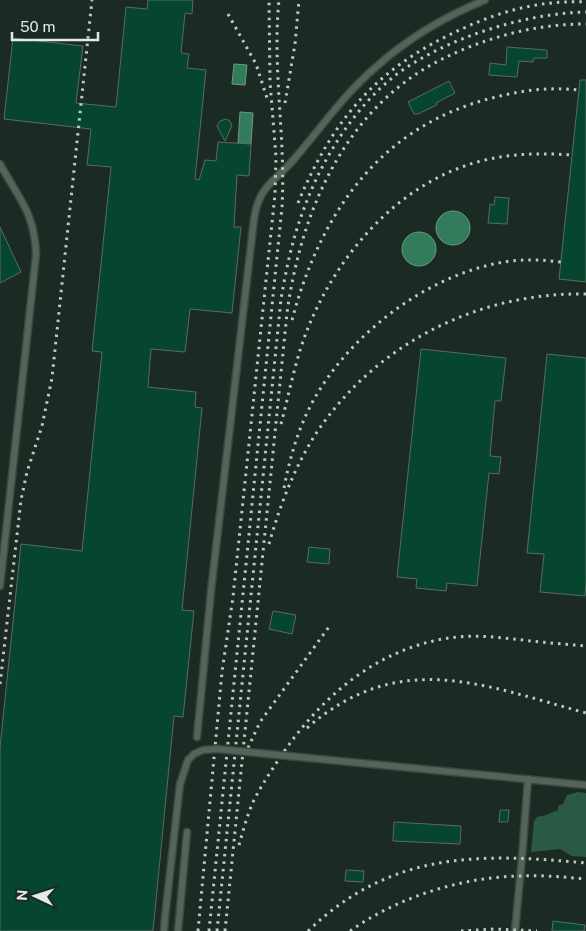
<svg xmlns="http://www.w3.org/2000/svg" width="586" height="931" font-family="'Public Sans',sans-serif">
<rect width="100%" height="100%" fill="#1b2a22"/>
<!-- green -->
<polygon fill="#2a5a43" points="578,792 586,793 586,857 572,856 560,849 531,852 534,821 537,817 546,815 558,810 558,806 563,804 567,795"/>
<!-- water -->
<g fill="#327c5b" stroke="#679d85">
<polygon points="234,64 247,65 245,85 232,84"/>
<polygon points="240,112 253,113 251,144 238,143"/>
<circle cx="453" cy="228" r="17"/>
<circle cx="419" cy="249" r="17"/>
</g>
<!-- building -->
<g fill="#07462e" stroke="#5a6b62">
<polygon points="148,0 193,0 192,14 185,13 181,53 189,54 187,68 206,70 195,179 199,180 205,160 216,161 218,142 251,144 249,176 237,175 234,227 241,227 232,313 190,309 185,352 151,349 148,387 196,392 195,407 202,408 182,610 194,611 183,717 174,716 153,931 0,931 0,748 21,544 82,551 102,352 92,351 111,167 87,165 91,129 4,119 13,38 83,46 76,103 116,107 126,7 147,9"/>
<polygon points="507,47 547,50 547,58 534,58 533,62 519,61 517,77 489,75 490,63 506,65"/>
<polygon points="580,80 586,80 586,282 559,279"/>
<polygon points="449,81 455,93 436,103 437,105 418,114 414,114 408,102"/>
<polygon points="226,119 230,121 232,126 225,141 217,126 220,121"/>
<polygon points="495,197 509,198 507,224 488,223 490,204 494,205"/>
<polygon points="0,227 21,272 0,283"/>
<polygon points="421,349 506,358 501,401 495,401 490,456 501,457 499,474 489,473 477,586 447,583 446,591 416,588 417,579 397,577"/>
<polygon points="547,354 586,358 586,582 585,596 540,592 544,554 527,553"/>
<polygon points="309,547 330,549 329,564 307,562"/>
<polygon points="273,611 296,615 292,634 269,629"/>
<polygon points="500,810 509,810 508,822 499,822"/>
<polygon points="394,822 461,826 460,844 393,841"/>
<polygon points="346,870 364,871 363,882 345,881"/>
<polygon points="553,921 585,925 584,931 552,931"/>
</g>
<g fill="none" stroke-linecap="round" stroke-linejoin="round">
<defs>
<g id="lane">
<path d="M 0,164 C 19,199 35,213 36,255 L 0,586"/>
<path d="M 197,737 L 211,591 L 254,219 C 259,185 275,182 295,158 C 321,128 345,93 376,67 C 407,39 446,16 485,0"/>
<polyline points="309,758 586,785"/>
<polyline points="164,931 165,917"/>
<polyline points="178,931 187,832"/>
<polyline points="515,931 522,857 528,779"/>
</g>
</defs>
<!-- lane casing -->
<use href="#lane" stroke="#3a4740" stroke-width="9"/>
<!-- lane -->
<use href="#lane" stroke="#54645b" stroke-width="6"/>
<!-- rail -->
<g stroke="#c0cac5" stroke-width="3" stroke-dasharray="2.5 5" stroke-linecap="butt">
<polyline points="228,14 256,64 267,98"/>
<polyline points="285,103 295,44 299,0"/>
<path d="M 298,203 C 334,116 379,66 464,28 C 503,10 543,0 586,2"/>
<path d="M 292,320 C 321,211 382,124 496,97 C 523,90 550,87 579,90"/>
<path d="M 281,424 C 289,394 295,362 306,333 C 336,255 399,182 481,161 C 512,153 541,153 572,155"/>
<path d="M 284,488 C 290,457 298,429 313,401 C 351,332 432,271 511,261 C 528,259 544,260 561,262"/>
<path d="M 269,544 C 280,505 295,466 317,432 C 377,343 479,292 586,294"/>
<polyline points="0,684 21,500 27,472 42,426 52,378 92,0"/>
<path d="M 307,728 C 399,648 483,685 586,713"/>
<polyline points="248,748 260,722 331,624"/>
<path d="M 239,845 C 243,831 247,816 253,802 C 261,786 271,771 281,756 C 322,695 381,645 457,637 C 476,635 495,637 514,639 C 538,642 562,644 586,646"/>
<polyline points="198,931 222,672 233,597 275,194 276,157 270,82 269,0"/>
<path d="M 209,931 L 282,207 C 286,138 272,69 279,0"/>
<path d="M 217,931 L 281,299 C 286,270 292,241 302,214 C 320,162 353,108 397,74 C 422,56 450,43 478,33 C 513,21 549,13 586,12"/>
<path d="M 225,931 L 287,313 C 299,226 333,136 405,82 C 423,68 443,58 464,49 C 504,33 543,24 586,24"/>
<path d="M 308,931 C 391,851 479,853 586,863"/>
<path d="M 350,931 C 398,897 462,877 520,876 C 542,875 564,877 586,879"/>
<polyline points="461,931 494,929 537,931"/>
</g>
<defs>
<polyline id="lane-bridge" points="165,917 180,784 188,760 194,754 203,750 217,749 309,758"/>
</defs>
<!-- lane-bridge casing -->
<use href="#lane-bridge" stroke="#3a4740" stroke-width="9" stroke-linecap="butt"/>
<!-- lane-bridge -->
<use href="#lane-bridge" stroke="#54645b" stroke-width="6"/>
</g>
<!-- north arrow -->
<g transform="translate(35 896) rotate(274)" stroke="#1b2a22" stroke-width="4" paint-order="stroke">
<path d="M0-4L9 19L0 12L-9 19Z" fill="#e2ebe6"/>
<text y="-8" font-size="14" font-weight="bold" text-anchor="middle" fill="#e2ebe6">N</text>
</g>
<!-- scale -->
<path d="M12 32v8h86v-8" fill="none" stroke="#e2ebe6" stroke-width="2.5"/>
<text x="20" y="32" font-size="15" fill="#e2ebe6" stroke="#1b2a22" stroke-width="4" paint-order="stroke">50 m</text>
</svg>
